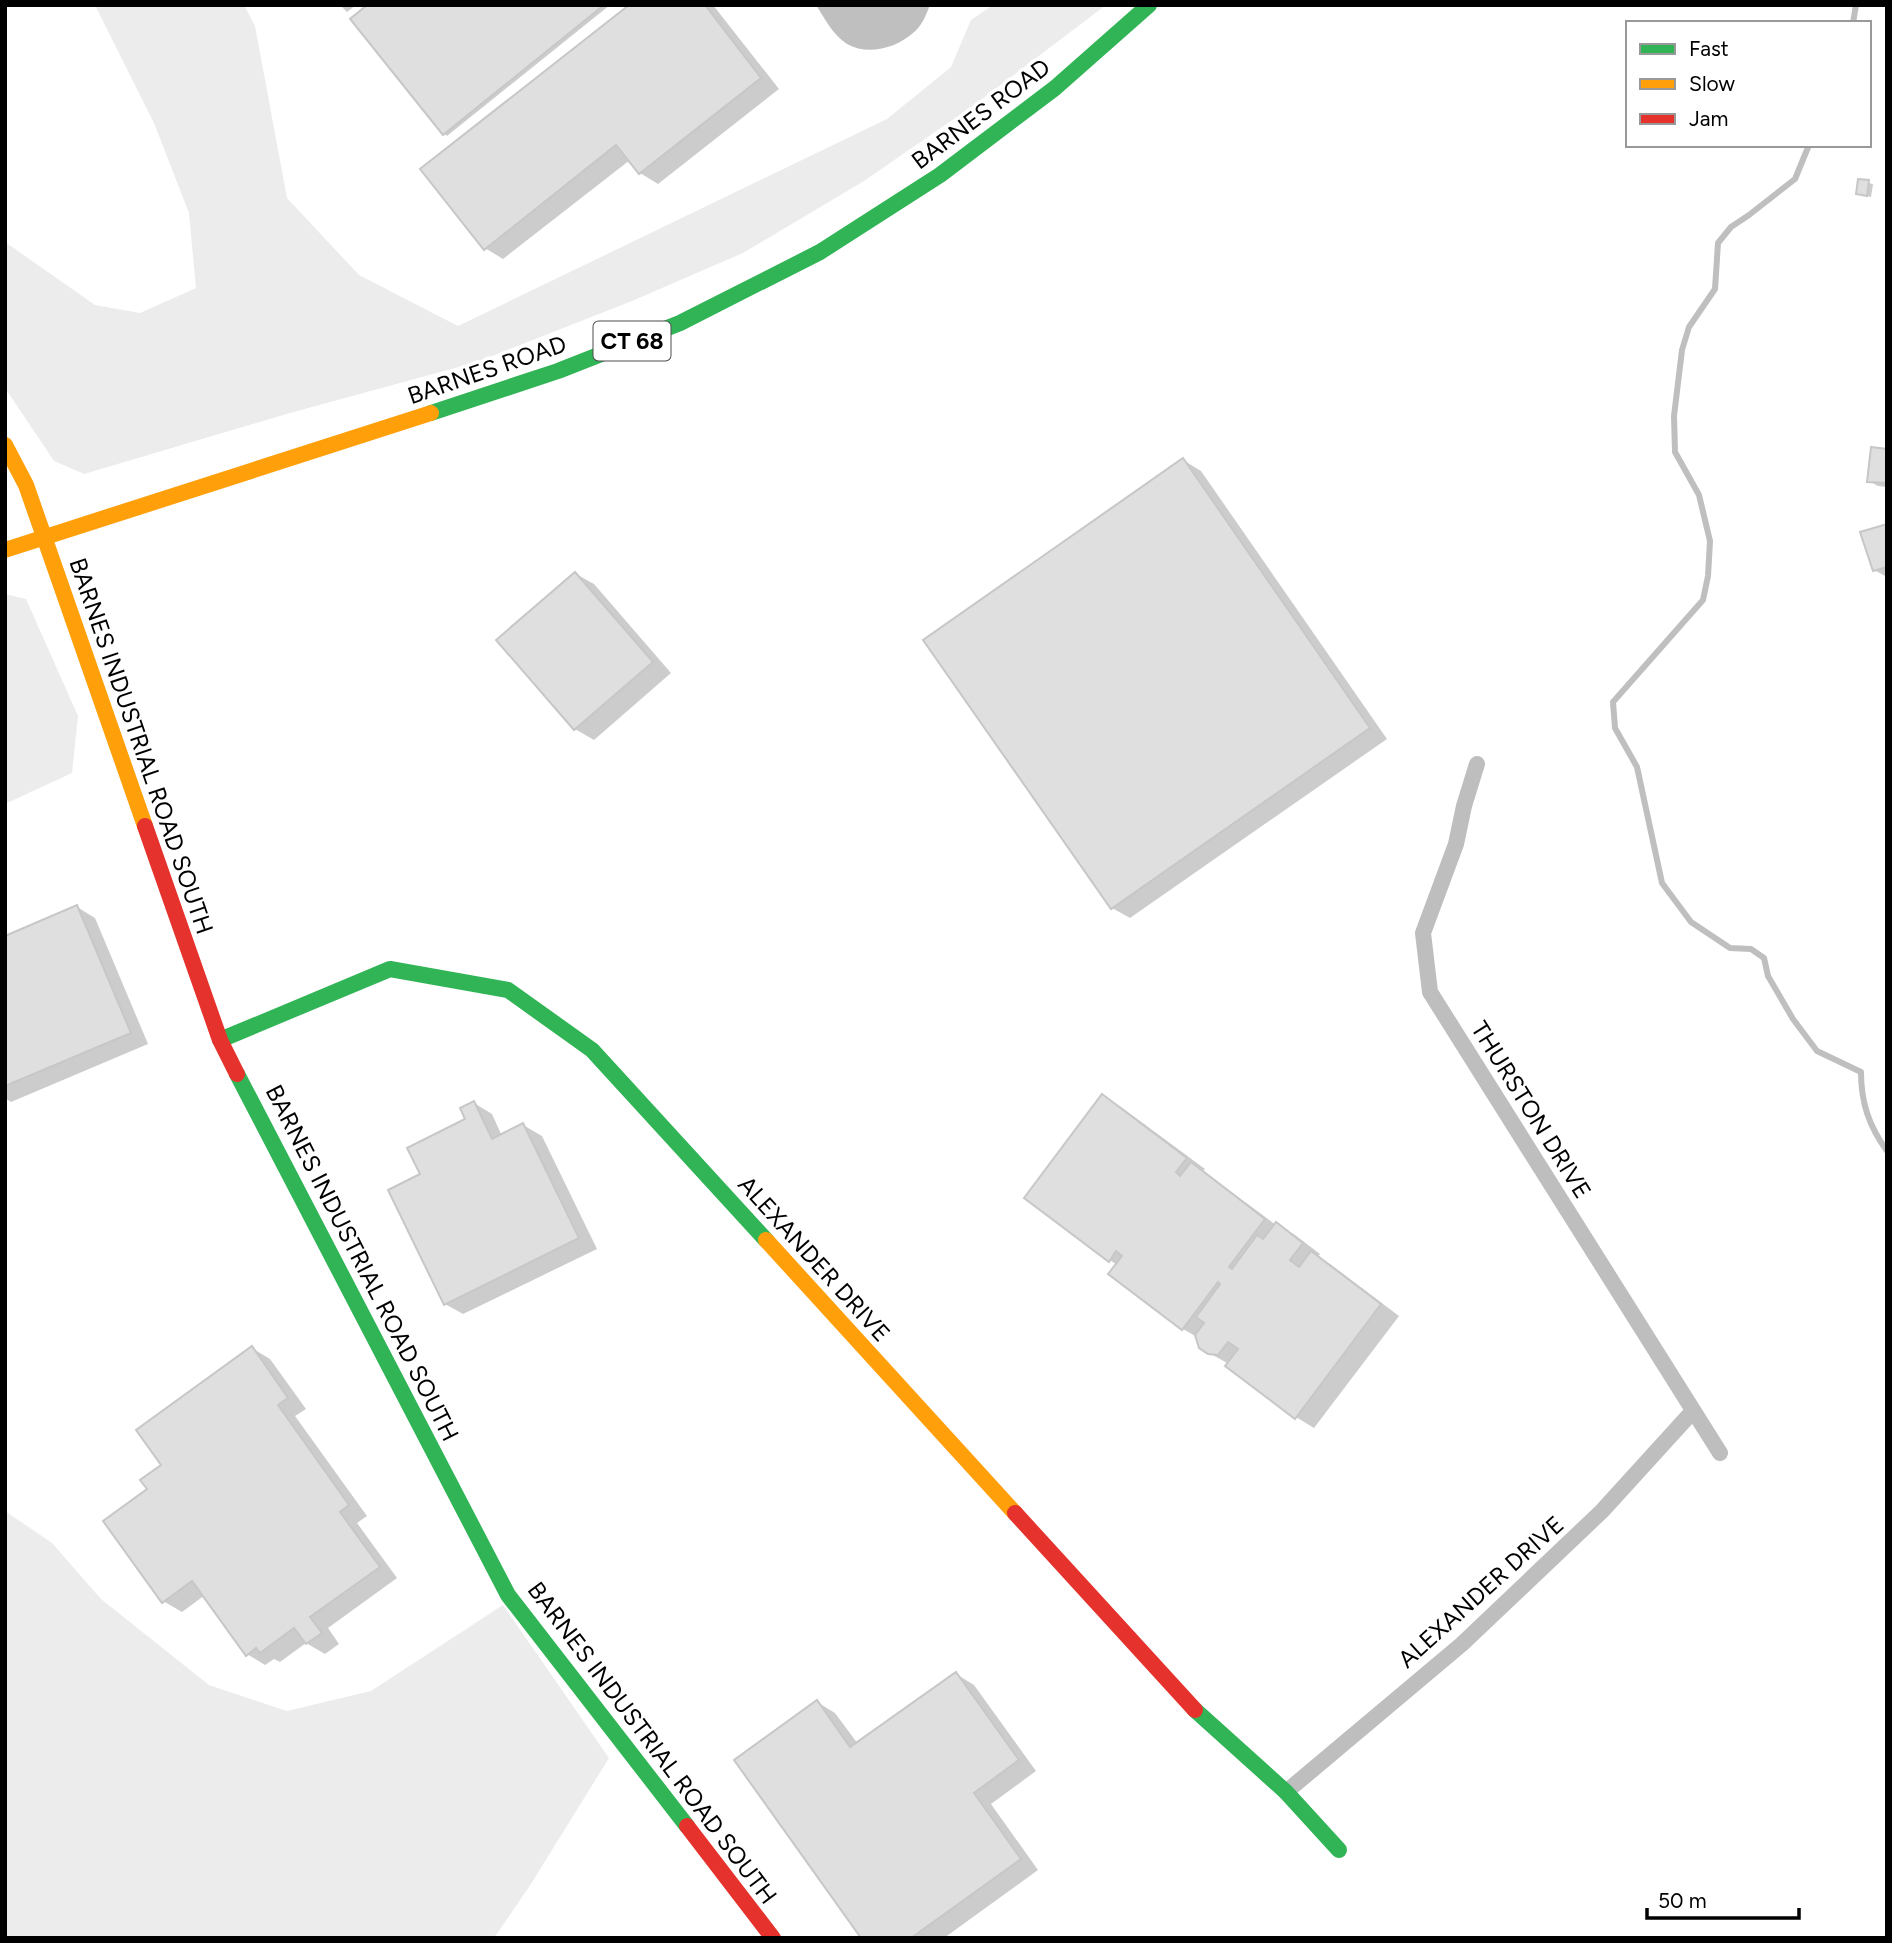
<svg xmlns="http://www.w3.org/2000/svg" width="1892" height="1943" font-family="Figtree,sans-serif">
<rect width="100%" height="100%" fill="#fff"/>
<!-- green -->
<g fill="#ececec">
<polygon points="95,5 244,5 255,26 287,198 359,275 458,326 887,119 951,67 971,20 993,5 1106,5 977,103 864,181 743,253 632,301 477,362 290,413 84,474 54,461 5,388 5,242 95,305 140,313 196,288 189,213 154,123"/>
<polygon points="5,594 26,599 78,716 72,773 5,804"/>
<polygon points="5,1511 52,1543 101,1599 209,1685 287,1711 371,1691 503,1605 609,1758 529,1887 494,1938 5,1938"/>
</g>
<!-- water -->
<path fill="#bfbfbf" d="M 816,5 L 930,5 C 926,15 922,26 913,33 C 896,48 868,56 847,44 C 833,35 825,19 816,5 Z"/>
<!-- shadow -->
<g fill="#0003">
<polygon points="340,5 356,5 347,12"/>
<polygon points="370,5 610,5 447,136 444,133"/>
<polygon points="631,5 713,5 779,89 658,184 640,173 630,160 503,259 485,248"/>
<polygon points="1860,181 1873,184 1871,197 1858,193"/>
<polygon points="1887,450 1887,487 1878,486 1869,481"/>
<polygon points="1183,460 1201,471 1387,739 1130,918 1112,908"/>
<polygon points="1887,525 1887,577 1874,570"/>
<polygon points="576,574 594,584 671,673 594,740 575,729"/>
<polygon points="77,907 95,918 148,1044 11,1102 5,1098 5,937"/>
<polygon points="1103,1096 1121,1107 1205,1169 1203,1171 1276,1225 1295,1235 1320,1254 1318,1257 1330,1264 1399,1316 1314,1428 1296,1417 1229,1364 1209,1353 1197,1337 1183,1329 1117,1265 1110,1260"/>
<polygon points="474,1103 492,1114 502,1136 523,1125 542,1136 597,1249 463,1314 445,1304 422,1175 467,1120"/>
<polygon points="252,1348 270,1359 306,1409 295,1416 367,1516 357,1523 397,1578 328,1628 339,1644 325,1654 306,1643 280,1662 274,1659 265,1665 247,1654 205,1595 182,1612 163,1601 150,1490 163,1466"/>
<polygon points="956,1674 974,1685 1036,1771 991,1804 1038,1870 944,1938 863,1938 817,1702 835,1713 858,1744"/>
</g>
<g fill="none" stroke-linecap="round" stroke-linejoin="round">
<!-- stream -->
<g stroke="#bfbfbf" stroke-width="6">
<polyline points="1853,23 1856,5"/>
<path d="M 1809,145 L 1795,179 L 1749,215 L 1731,227 L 1718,243 L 1715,289 L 1689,327 L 1682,350 L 1674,416 L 1675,452 L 1699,495 L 1710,541 L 1708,576 L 1703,600 L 1613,702 L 1615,728 L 1637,767 L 1662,883 L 1691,922 L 1730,948 L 1751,949 L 1764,958 L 1768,976 L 1793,1019 L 1817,1051 L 1861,1072 C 1861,1103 1869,1126 1887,1151"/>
</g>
</g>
<!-- building -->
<g fill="#dfdfdf" stroke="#c7c7c7" stroke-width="2">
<polygon points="367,5 604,5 443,135 350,19"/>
<polygon points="629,5 705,5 761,78 639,174 616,145 484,250 420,169"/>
<polygon points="1858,179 1869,180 1867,196 1856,194"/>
<polygon points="1871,447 1887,449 1887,483 1867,482"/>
<polygon points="1183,458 1370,728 1111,909 923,640"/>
<polygon points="1887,524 1887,567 1873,571 1860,532"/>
<polygon points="575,572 653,662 574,730 496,640"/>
<polygon points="77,905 131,1033 5,1086 5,936"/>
<polygon points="1102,1094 1187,1158 1176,1172 1180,1176 1191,1162 1265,1219 1229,1267 1232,1269 1257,1235 1263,1239 1276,1222 1303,1243 1290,1260 1299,1267 1311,1251 1381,1304 1295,1419 1225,1366 1238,1349 1228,1342 1218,1355 1208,1354 1199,1348 1195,1335 1204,1323 1196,1317 1220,1284 1218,1282 1182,1330 1108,1274 1122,1256 1116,1251 1109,1262 1024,1198"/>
<polygon points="474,1101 492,1139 523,1123 579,1238 444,1305 388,1190 420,1174 407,1148 465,1119 460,1108"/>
<polygon points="252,1346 288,1398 278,1405 349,1505 340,1512 380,1567 310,1617 322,1633 306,1644 294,1628 260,1653 256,1648 246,1656 192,1581 162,1603 103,1521 147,1489 140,1480 161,1465 136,1430"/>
<polygon points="956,1672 1019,1760 974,1793 1021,1859 911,1938 861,1938 734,1760 817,1700 850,1747"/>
</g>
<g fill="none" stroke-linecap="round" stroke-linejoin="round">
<!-- street -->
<g stroke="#bebebe" stroke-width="16">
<polyline points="1477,764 1464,806 1456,844 1423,933 1430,992 1720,1453"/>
<polyline points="1286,1792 1462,1644 1602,1511 1693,1411"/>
</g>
<!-- fast -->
<g stroke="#30b455" stroke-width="16">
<polyline points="431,413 558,371 680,323 820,252 940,175 1055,88 1149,5"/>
<polyline points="220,1040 390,969 508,990 592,1050 766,1240"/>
<polyline points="237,1074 508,1595 687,1826"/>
<polyline points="1195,1710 1286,1792 1339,1850"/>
</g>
<!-- slow -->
<g stroke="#ff9f0a" stroke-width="16">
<polyline points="5,445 26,485 145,826"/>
<polyline points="5,550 431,413"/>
<polyline points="766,1240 1015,1513"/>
</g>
<!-- jam -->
<g stroke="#e5322d" stroke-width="16">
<polyline points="145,826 220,1040 237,1074"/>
<polyline points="1015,1513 1195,1710"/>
<polyline points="687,1826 773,1938"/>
</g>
</g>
<g text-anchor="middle" stroke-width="7" stroke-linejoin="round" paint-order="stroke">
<!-- shield labels -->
<rect fill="#fff" stroke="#4c4c4c" stroke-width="2" x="593.5" y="321.5" width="77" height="39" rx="5"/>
<g font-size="23" font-weight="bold" fill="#000">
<text x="632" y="349">CT 68</text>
</g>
<!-- street labels -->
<g font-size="24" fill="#000" stroke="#fff">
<text transform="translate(981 114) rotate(-37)" y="8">BARNES ROAD</text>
<text transform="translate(487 370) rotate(-19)" y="8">BARNES ROAD</text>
<text transform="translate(141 746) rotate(71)" y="8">BARNES INDUSTRIAL ROAD SOUTH</text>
<text transform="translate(1531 1110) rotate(58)" y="8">THURSTON DRIVE</text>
<text transform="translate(814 1259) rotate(48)" y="8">ALEXANDER DRIVE</text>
<text transform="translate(362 1263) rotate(63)" y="8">BARNES INDUSTRIAL ROAD SOUTH</text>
<text transform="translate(1481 1592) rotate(-42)" y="8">ALEXANDER DRIVE</text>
<text transform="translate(652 1743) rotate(53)" y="8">BARNES INDUSTRIAL ROAD SOUTH</text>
</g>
</g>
<!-- border -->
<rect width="1892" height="1943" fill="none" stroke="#000000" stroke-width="14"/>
<!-- legend -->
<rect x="1626" y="21" width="245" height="126" fill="#ffffff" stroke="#999999" stroke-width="2"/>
<rect x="1640" y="44" width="35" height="10" fill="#30b455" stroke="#999999" stroke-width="2"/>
<text x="1689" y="56" font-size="21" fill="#000000">Fast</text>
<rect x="1640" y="79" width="35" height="10" fill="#ff9f0a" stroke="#999999" stroke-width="2"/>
<text x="1689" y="91" font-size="21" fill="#000000">Slow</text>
<rect x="1640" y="114" width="35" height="10" fill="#e5322d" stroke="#999999" stroke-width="2"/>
<text x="1689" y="126" font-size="21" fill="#000000">Jam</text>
<!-- scale -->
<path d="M1647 1908v10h152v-10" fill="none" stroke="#000000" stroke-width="3.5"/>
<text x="1658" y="1908" font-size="21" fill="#000000" stroke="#ffffff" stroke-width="5" paint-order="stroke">50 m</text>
</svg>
